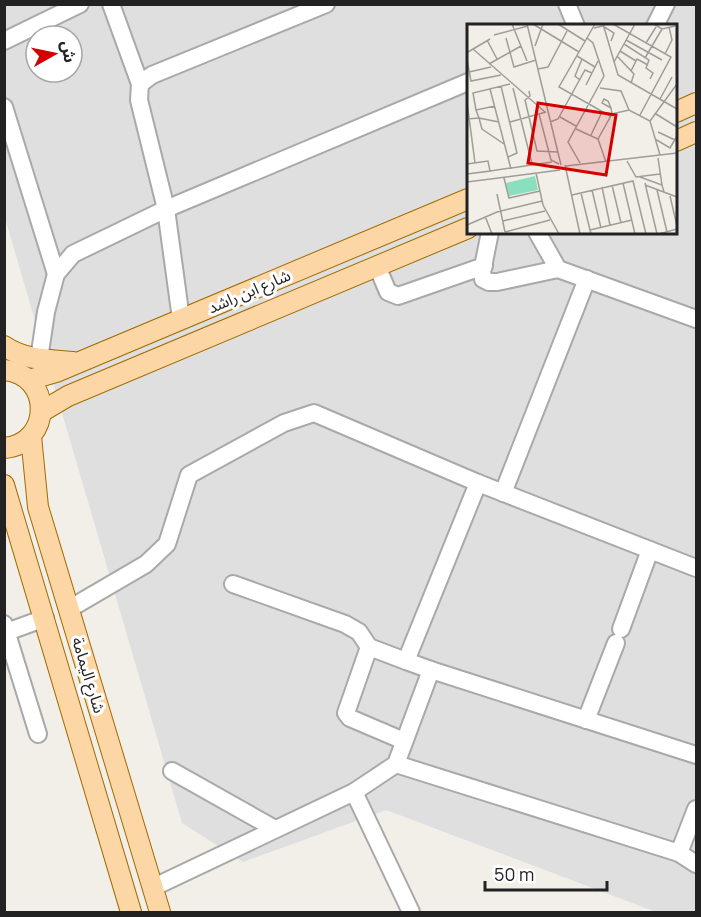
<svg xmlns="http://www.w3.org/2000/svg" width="701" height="917" font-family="Manrope,'Noto Sans Arabic',sans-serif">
<rect width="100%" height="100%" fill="#f2efe9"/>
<!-- residential -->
<path fill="#e0dfdf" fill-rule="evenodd" d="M 4,5 L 696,5 L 696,912 L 656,912 L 386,810 L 243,862 L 182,823 L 5,218 ZM 468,26 L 676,26 L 676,232 L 468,232 ZM 36,36 L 72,36 L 72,72 L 36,72 Z"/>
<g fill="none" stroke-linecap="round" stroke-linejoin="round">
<defs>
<g id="minor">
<polyline points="111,4 140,84"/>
<polyline points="567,4 576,26"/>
<polyline points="655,26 666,4"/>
<polyline points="4,41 80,4"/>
<polyline points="4,107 56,274"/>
<polyline points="490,232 482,272 483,279 489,282 497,282 558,269"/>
<polyline points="537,232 558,269 696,319"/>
<polyline points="377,266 388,292 398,296 484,266"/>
<polyline points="181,319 166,209 139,100 140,84 152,75 326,4"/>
<polyline points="39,359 46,312 56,274 73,254 166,209 468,82"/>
<polyline points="503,493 587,279"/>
<polyline points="233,584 345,624 359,632 369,647 406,661"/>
<polyline points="69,609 146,564 167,544 189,475 284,423 314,413 478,483 696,568"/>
<polyline points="4,624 38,734"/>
<polyline points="621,629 650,550"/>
<polyline points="4,633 45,618"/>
<polyline points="369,647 346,713 350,718 404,741"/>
<polyline points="431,670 696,755"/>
<polyline points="586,720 616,643"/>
<polyline points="396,764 679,853 696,864"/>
<polyline points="172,771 275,829"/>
<polyline points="354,792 411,912"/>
<polyline points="679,853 696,809"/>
<polyline points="152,888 354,792 396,764 431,670 406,661 478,483"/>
</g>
<g id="major">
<polyline points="676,112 696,103"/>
<polyline points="676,141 696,132"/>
<path d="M 4,346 C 24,360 50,360 73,362"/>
<path d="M 4,370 C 53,374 53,444 4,448"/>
<polyline points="29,380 56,372 468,199"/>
<polyline points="41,412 68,396 468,228"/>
<polyline points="31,436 38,507 160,912"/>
<polyline points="4,485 131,912"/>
</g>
</defs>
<!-- minor casing -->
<use href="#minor" stroke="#a9a9a9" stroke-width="20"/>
<!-- major casing -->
<use href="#major" stroke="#a06b00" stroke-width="22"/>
<!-- minor -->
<use href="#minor" stroke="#fff" stroke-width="16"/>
<!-- major -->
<use href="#major" stroke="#fcd6a4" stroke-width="20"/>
</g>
<g text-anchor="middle" stroke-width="6" stroke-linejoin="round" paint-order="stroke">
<!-- street labels -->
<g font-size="16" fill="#222" stroke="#fff">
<text transform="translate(249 291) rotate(-23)" y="6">شارع ابن راشد</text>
<text transform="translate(89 675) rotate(73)" y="6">شارع اليمامة</text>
</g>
</g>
<!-- overview -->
<g transform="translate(467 24)">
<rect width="210" height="210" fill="#f2efe9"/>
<path d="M 68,152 L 71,166 L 42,172 L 39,159 Z" fill="#88e0be"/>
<path fill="none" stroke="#9f9d99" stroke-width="1.5" d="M 45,0 L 60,37M 60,0 L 94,141M 66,0 L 112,28M 91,0 L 118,17M 128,0 L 92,63 L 143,92M 136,0 L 151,51 L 210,85M 146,0 L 204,33 L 173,91M 187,0 L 195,5 L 208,2M 127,4 L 136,2 L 147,9 L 144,17M 27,11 L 61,2M 39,14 L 47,43 L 69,36M 20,16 L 30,35M 159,16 L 195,36M 179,19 L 189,3M 157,20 L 182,36 L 179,44 L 186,49 L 183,55M 68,22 L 76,0M 6,25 L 78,88M 153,27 L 169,37M 1,28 L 23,15M 198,30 L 205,16 L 202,3M 110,32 L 128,43M 150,32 L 167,50 L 164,59M 178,34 L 195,5M 0,36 L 4,57 L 34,51M 147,38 L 168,0M 22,40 L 54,22M 71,45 L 81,43 L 100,7M 164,47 L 170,35 L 181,41M 2,48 L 24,43M 113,56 L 108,52 L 115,35M 119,61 L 131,37M 34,62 L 50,129 L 41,133M 46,64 L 65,140M 133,64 L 154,67 L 162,86M 23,65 L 44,145M 62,67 L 63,72 L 58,76 L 70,127 L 91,128M 193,75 L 205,53M 0,78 L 8,139M 28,82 L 9,86 L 12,94 L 32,98M 144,84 L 135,79 L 137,75 L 141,77 L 144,84 L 145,90M 9,86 L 6,69 L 43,60M 72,90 L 84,136 L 92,140M 189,90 L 210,103M 93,93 L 109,102M 0,95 L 12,94 L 15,105 L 37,120M 183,97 L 210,60M 43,98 L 79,88M 83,98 L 91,95 L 118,46 L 125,49M 109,105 L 131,115 L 139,138M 191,108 L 208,116M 124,111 L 135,88M 131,115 L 145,90 L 162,86 L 183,97 L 193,131M 188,115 L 203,124 L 210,112M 191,134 L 195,161M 160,137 L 169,153 L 193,150M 113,139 L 101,118 L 137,52 L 126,19 L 120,14M 0,140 L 21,137 L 23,147 L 0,150M 98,141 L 113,210M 99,142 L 210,129M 23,147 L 85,138M 69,149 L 76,181 L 92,210M 173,153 L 195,161 L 197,168M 37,154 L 42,174 L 73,167M 0,158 L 93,146M 156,159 L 168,210M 178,159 L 190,210M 145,161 L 154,199M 178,161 L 210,173M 135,163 L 143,201M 125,166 L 134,204M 190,166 L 200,208M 114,169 L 124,210M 30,170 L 38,208M 105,171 L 166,157 L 179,210M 203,172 L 210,202M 18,192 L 25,210M 36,197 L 78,187M 0,201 L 30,188 L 75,177M 123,206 L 165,196M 38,208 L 83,196M 192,210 L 210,205"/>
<path fill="#d40000" fill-opacity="0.15" stroke="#d40000" stroke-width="3" d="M 71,79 L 149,91 L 139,151 L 61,139 Z"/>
<rect width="210" height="210" fill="none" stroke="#222" stroke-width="3"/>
</g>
<!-- border -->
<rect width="701" height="917" fill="none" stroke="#222222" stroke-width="12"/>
<!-- north arrow -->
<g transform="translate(54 54) rotate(81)"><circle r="28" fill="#ffffff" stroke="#a7a7a7" stroke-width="1.5"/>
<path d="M0-4.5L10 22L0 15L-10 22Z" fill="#d40000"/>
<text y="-9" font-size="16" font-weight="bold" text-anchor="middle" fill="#222222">ش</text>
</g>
<!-- scale -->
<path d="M485 881v9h122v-9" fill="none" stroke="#222222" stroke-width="3"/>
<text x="494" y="881" font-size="18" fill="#222222" stroke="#ffffff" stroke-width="4.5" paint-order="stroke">50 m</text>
</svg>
